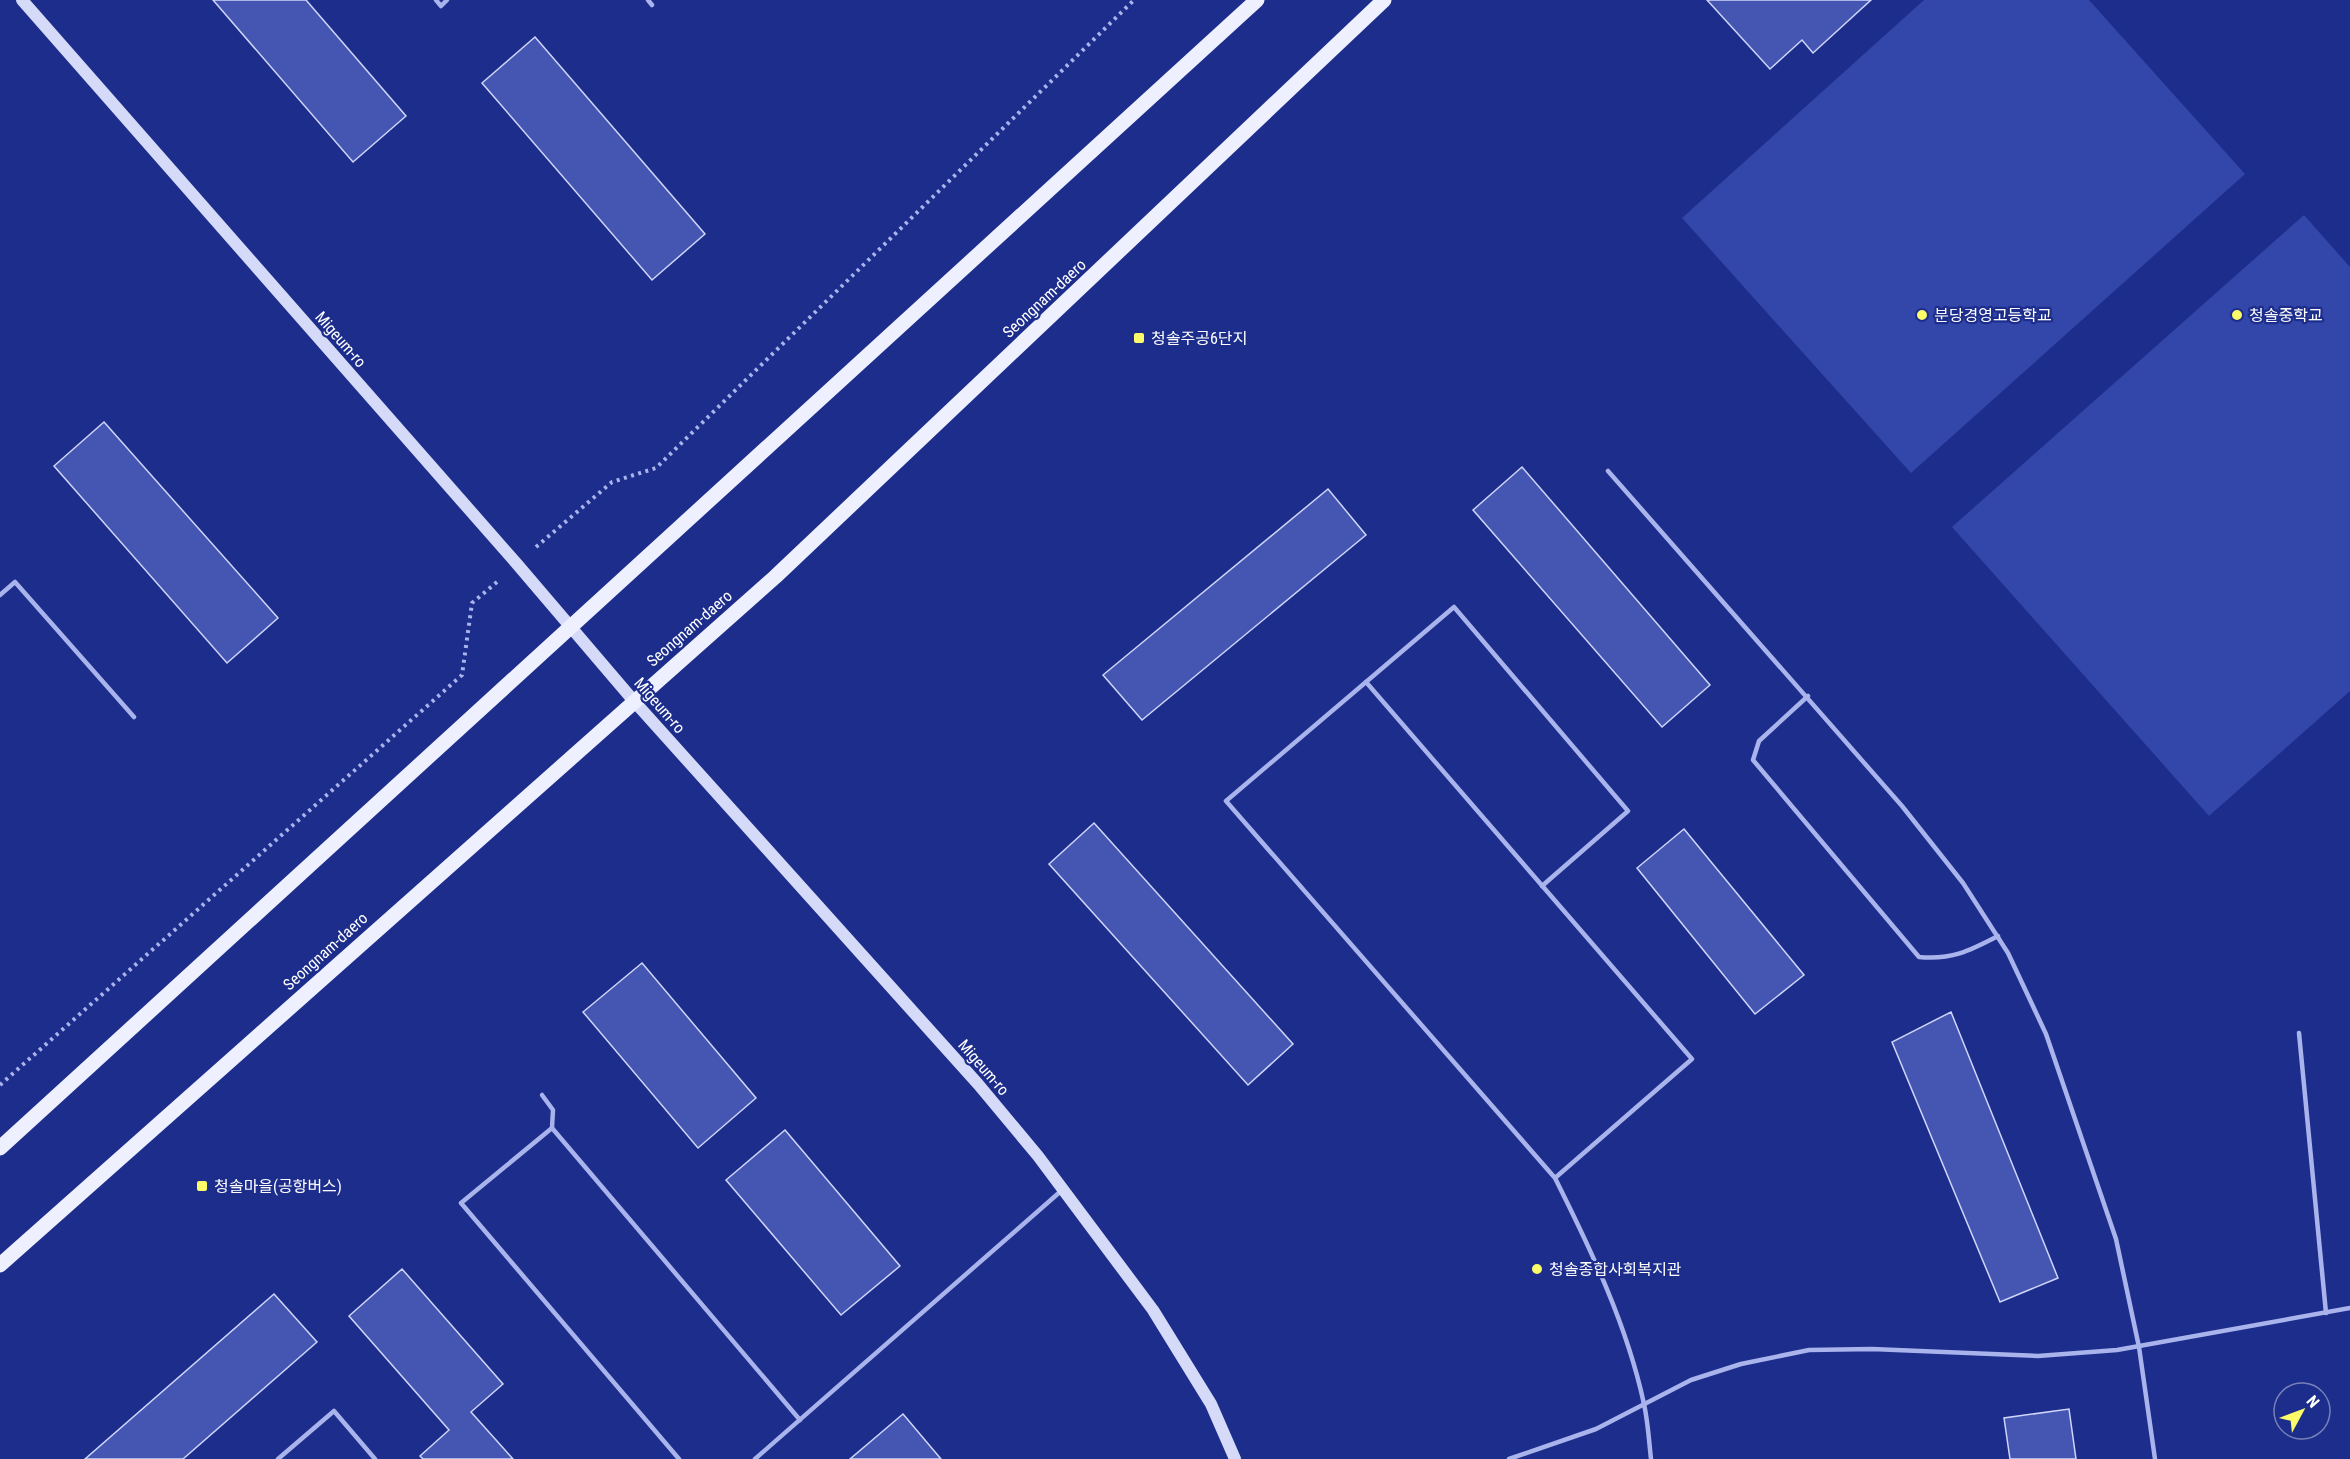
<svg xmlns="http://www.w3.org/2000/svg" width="2350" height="1459" font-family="'Roboto Condensed','Noto Sans KR',sans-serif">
<rect width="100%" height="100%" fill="#1d2d8b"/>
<!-- green -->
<g fill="#3346aa">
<polygon points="1924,0 2089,0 2245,174 1911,473 1682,218"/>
<polygon points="2304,215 2350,267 2350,691 2209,816 1952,527"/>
</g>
<!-- building -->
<g fill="#4556b2" stroke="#ced5f9" stroke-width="1.5">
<polygon points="213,0 306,0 406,116 353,162"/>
<polygon points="1707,0 1871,0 1813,53 1802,40 1770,69"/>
<polygon points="535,37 705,234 652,280 482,83"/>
<polygon points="104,422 278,618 227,663 54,466"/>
<polygon points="1522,467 1710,685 1662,727 1473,510"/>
<polygon points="1328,489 1366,535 1142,720 1103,675"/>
<polygon points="1094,823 1293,1044 1248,1085 1049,864"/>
<polygon points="1684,829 1804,975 1755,1014 1637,868"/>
<polygon points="642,963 756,1098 698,1148 583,1012"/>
<polygon points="1951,1012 2058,1278 2000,1302 1892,1042"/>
<polygon points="785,1130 900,1266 841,1315 726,1180"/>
<polygon points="402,1269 503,1384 471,1412 513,1459 423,1459 420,1456 449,1430 349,1316"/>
<polygon points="274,1294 317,1342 183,1459 85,1459"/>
<polygon points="2069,1409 2076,1459 2010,1459 2004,1418"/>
<polygon points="903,1414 941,1459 850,1459"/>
</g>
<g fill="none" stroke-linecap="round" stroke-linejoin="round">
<!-- path -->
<g stroke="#a9b3ec" stroke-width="4" stroke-dasharray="3 4.5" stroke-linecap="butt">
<polyline points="536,547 612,482 656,468 1134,0"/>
<polyline points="0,1085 462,675 472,603 497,582"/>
</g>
<!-- lane -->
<g stroke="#a9b3ec" stroke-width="4.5">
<polyline points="436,0 441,6 447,0"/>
<polyline points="648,0 652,5"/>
<polyline points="1608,471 1902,806 1963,883 2008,953 2046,1034 2116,1239 2139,1347 2155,1459"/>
<polyline points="0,595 15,582 134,717"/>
<polyline points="1366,682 1454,607 1628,811 1542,886"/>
<path d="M 1808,696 L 1759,741 L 1753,760 L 1919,957 C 1952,960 1969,951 1998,936"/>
<polyline points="2299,1033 2326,1313"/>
<polyline points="542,1095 553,1110 552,1128"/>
<path d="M 1555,1178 L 1692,1059 L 1366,682 L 1226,801 L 1555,1178 C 1591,1250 1627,1325 1644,1404 C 1648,1422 1649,1441 1651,1459"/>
<polyline points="278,1459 334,1411 375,1459"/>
<polyline points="679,1459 461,1203 552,1128 800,1420"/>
<polyline points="755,1459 1061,1191"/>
<polyline points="1509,1459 1596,1429 1691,1380 1741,1364 1809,1350 1872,1349 2038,1356 2117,1350 2350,1308"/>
</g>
<!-- secondary -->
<polyline stroke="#d5daf9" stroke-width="12" points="22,0 517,564 633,700 978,1084 1038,1156 1153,1310 1211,1404 1235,1459"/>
<!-- primary -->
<g stroke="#eef0ff" stroke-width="15">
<polyline points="0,1148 1257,0"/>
<polyline points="0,1265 775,577 1384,0"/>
</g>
</g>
<!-- markers -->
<g fill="#fbfc67" stroke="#1d2d8b" stroke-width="2">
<circle cx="1922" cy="315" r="6"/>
<circle cx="2237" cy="315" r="6"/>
<rect x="1133" y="332" width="12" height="12" rx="3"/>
<rect x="196" y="1180" width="12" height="12" rx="3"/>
<circle cx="1537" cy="1269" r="6"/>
</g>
<g text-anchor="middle" stroke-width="4.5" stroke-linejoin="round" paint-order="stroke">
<!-- street labels -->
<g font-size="16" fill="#fff" stroke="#1d2d8b">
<text transform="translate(1044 298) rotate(-43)" y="6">Seongnam-daero</text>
<text transform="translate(341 339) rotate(49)" y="6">Migeum-ro</text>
<text transform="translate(689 628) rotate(-41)" y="6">Seongnam-daero</text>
<text transform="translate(660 705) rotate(49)" y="6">Migeum-ro</text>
<text transform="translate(325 951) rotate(-42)" y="6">Seongnam-daero</text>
<text transform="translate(984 1067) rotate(49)" y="6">Migeum-ro</text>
</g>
<!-- poi labels -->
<g font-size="16" fill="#fff" stroke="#1d2d8b" text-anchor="start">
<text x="1934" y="321">분당경영고등학교</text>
<text x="2249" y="321">청솔중학교</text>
<text x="1151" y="344">청솔주공6단지</text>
<text x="214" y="1192">청솔마을(공항버스)</text>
<text x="1549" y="1275">청솔종합사회복지관</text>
</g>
</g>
<!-- north arrow -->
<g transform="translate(2302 1411) rotate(49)"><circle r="28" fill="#1d2d8b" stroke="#7781b9" stroke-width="1.5"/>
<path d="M0-4.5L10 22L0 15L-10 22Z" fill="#fbfc67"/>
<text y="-9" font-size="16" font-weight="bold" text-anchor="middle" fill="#ffffff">N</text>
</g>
</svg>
